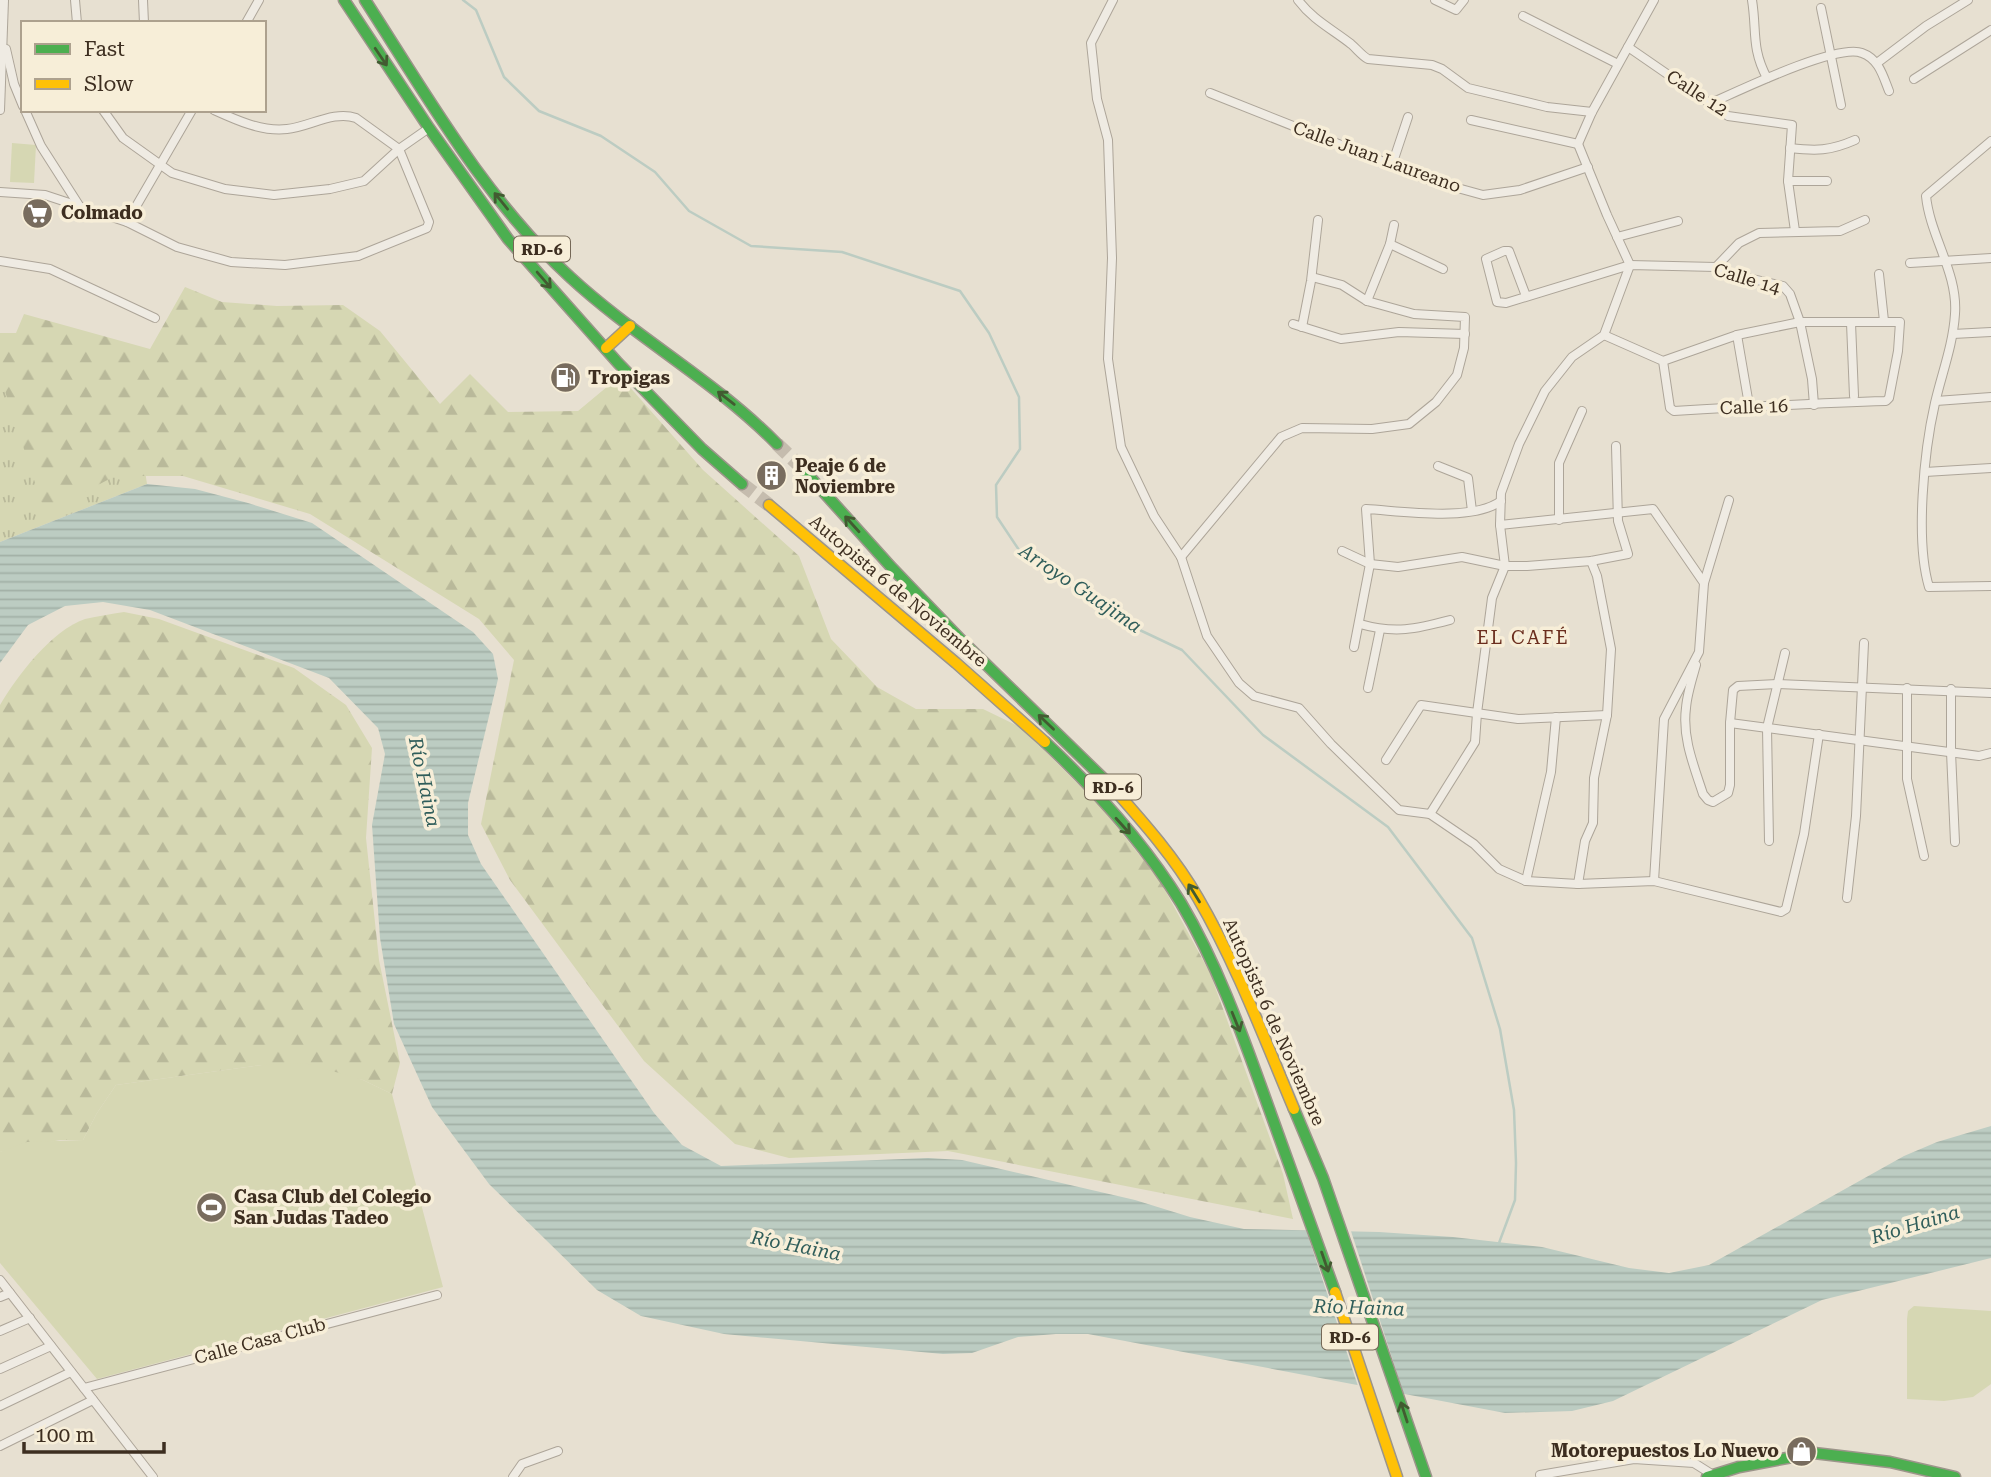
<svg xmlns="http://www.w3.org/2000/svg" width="1991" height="1477" font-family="'Roboto Serif',serif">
<defs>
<pattern id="grass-tufts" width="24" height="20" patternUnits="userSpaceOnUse" patternTransform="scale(1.75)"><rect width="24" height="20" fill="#d6d7b3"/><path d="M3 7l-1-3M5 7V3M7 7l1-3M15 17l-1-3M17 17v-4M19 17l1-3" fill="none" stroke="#b9b99a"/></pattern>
<pattern id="forest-firs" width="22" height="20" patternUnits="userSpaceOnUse" patternTransform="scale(1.75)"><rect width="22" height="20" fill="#d6d7b3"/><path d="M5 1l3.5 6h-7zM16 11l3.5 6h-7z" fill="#b9b99a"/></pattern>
<pattern id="water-rules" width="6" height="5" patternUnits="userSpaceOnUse" patternTransform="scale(1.75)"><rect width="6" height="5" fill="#bcccc2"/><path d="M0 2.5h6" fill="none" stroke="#a2b0a6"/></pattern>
</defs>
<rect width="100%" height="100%" fill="#e7e0d1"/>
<!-- grass -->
<polygon fill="url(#grass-tufts)" points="0,341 132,385 147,484 0,542"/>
<!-- forest -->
<g fill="url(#forest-firs)">
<polygon points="185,287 222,302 277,306 343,305 380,331 440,404 470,374 508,412 578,411 620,376 703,470 799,556 831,639 877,687 916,709 983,709 1022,728 1099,805 1159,879 1210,973 1283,1174 1293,1219 948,1151 789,1158 735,1144 644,1061 510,880 481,824 514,660 479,619 310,514 183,476 115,476 45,513 0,376 0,333 16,333 24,314 150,349"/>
<path d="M 124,612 L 159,619 L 294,668 L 346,705 L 372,748 L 366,838 L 379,960 L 400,1063 L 392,1094 L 363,1080 L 262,1065 L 116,1085 L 97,1113 L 83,1140 L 60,1140 L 0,1152 L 0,705 C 17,676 52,630 85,619 C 98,616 111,614 124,612 Z"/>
</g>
<!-- pitch -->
<g fill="#d6d7b3">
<polygon points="12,143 36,145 34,183 10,182"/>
<polygon points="305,1063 363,1080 392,1094 443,1287 97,1379 0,1263 0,1152 27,1142 83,1140 97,1113 116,1085 262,1065"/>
<polygon points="1914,1306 1991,1311 1991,1384 1973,1397 1944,1401 1907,1399 1907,1319 1908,1311"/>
</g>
<!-- water -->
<polygon fill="url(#water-rules)" points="147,484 195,489 248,503 312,523 473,632 493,654 498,679 468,803 468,835 481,864 654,1113 682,1145 721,1166 928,1158 962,1160 1135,1200 1190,1217 1244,1229 1379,1232 1453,1237 1542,1247 1629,1268 1669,1273 1709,1265 1904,1156 1937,1142 1991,1126 1991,1258 1822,1300 1613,1401 1572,1411 1505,1413 1088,1334 1056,1334 1018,1337 972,1353 943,1354 724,1334 641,1316 597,1290 489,1184 432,1107 394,1024 380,938 372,825 385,754 378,728 329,678 150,610 103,602 65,606 28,625 0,663 0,542"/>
<!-- pier -->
<polygon fill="#e7e0d1" points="1305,1227 1350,1228 1405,1398 1359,1389"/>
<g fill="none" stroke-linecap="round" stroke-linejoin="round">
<!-- stream -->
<polyline stroke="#bcccc2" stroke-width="2.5" points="463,0 476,10 504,77 539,111 601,136 655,172 689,211 751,246 842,252 960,291 989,333 1019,397 1020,449 996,485 997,517 1021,553 1057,571 1127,624 1182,650 1263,735 1388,827 1472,938 1500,1029 1514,1110 1516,1163 1515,1200 1499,1243"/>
<!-- highway-tunnel -->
<g stroke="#c5bcae" stroke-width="14" stroke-dasharray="14 7" stroke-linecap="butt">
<polyline points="777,444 801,467"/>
<polyline points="742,484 769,505"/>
</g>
<defs>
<g id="street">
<polyline points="75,0 77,23"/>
<polyline points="143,0 144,23"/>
<polyline points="1113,0 1091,43 1097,99 1108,140 1112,258 1108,359 1121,447 1154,516 1181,557 1207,636 1239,683 1254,696 1299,708 1331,744 1399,810 1430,814 1474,844 1499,869 1526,881 1578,884 1654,881 1781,912 1786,909 1804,834 1819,734"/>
<path d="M 1298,0 C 1313,20 1332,29 1351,44 C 1357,49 1361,55 1368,59 L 1432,65 L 1442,69 L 1468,88 L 1547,107 L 1592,112"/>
<polyline points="1435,0 1456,10 1464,0"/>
<path d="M 1752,0 C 1757,31 1751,48 1767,78"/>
<polyline points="1821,8 1841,105"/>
<polyline points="1523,16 1618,64"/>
<polyline points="246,23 259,0"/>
<polyline points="1628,47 1728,116 1792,125 1788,181 1795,231"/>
<polyline points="6,49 14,84 23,106"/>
<polyline points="1877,63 1926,26 1968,0"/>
<polyline points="1914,79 1991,30"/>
<polyline points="1210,93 1432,181 1483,195 1520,190 1588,167"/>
<path d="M 1709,104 C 1736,92 1837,43 1862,53 C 1879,59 1883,76 1889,91"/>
<polyline points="0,110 4,0"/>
<polyline points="25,110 41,146 80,207"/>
<polyline points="103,110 123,138 172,173 225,189 274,195 330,189 364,181 399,149 429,128"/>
<polyline points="1471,120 1578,144"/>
<path d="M 1991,141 L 1926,196 C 1930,236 1958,273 1955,314 C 1953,345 1942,373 1935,403 C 1924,451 1915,540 1929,587 L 1991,586"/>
<polyline points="1578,144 1592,112 1654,0"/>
<path d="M 1790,148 C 1816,151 1830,151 1855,140"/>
<polyline points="1392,165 1408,117"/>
<polyline points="1788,181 1827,181"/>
<path d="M 0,192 L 45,195 L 127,222 L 177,247 L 231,262 L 285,265 L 358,256 L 427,228 L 429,222 L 399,149 L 356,118 C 334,110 309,127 287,129 C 262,132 236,120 214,110"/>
<polyline points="127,222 192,110"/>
<polyline points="1617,237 1678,221"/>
<polyline points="1390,244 1443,269"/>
<polyline points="0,261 50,269 155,318"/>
<polyline points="1910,263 1991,258"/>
<polyline points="1716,267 1739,243 1759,233 1840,231 1865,220"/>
<polyline points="1879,274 1884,321"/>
<polyline points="1526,296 1509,251 1504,251 1486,259 1497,302 1506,303 1630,265 1716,267 1735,275 1783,286 1790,294 1800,322 1812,379 1814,405"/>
<polyline points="1367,301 1390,244 1394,225"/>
<polyline points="1851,323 1854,396"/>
<polyline points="1293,324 1341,339 1399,332 1465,334"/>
<polyline points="1302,327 1311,281 1318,220"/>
<polyline points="1953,334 1991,332"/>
<path d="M 1604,335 L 1663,361 L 1737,335 L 1800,322 L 1900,322 L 1898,351 L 1889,398 L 1886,401 C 1815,403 1744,407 1674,411 L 1670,408 L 1663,361"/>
<polyline points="1737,335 1749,405"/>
<polyline points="1936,401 1991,397"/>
<polyline points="1438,466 1468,478 1472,511"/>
<polyline points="1925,472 1991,468"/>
<polyline points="1559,520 1559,463 1582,411"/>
<polyline points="1500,525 1653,509 1704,583 1699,652 1664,719 1654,881"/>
<polyline points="1342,551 1370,564 1398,567 1462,557 1505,566 1527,566 1591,561 1628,554 1618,521 1616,446"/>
<polyline points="1181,557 1281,437 1302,428 1372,429 1409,424 1436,402 1457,375 1464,348 1465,317 1414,314 1367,301 1342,285 1312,277"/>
<polyline points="1704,583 1729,500"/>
<path d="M 1360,624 C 1395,634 1416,629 1450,620"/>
<path d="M 1354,647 L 1370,564 L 1366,509 C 1402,511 1472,522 1501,501"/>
<path d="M 1696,665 C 1692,679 1687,694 1686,708 C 1682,738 1694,766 1703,794 L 1708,800 L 1713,802 L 1728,793 L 1730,785 L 1730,723 L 1733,690 L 1738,686 L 1777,684 L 1991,693"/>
<polyline points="1368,688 1380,630"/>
<polyline points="1907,688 1907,779 1924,856"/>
<polyline points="1951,689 1951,752 1955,842"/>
<polyline points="1730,723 1979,756 1991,753"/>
<polyline points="1386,760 1421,705 1518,719 1607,715"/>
<polyline points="1430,814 1475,742 1477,713 1492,598 1505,566 1500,525 1501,493 1519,444 1545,391 1572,357 1604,335 1630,265 1607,215 1578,144"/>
<polyline points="1769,841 1767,728 1785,653"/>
<polyline points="1526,881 1551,772 1556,717"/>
<polyline points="1578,884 1585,841 1593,823 1594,778 1607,715 1611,649 1597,576 1591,561"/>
<polyline points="1847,898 1856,816 1864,643"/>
<polyline points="0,1280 153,1477"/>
<polyline points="0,1297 10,1293"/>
<polyline points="0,1331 30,1318"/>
<polyline points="0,1369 51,1346"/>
<polyline points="84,1388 437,1295"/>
<polyline points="0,1406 71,1372"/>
<polyline points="0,1446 93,1400"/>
<polyline points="1540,1475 1634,1459 1694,1463 1713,1475"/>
<polyline points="513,1477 522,1464 558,1451"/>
</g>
<g id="fast">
<polyline points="344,0 429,128 508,239 618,363 702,449 742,484"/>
<path d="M 365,0 C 427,96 485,199 570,277 C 636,338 714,380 777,444"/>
<polyline points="801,467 892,568 963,642 1113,788"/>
<path d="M 1045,742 C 1096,790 1144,843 1181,903 C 1216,962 1240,1028 1263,1092 C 1287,1158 1311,1225 1335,1292"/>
<polyline points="1294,1109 1323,1178 1426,1477"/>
<polyline points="1707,1477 1739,1467 1814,1453 1890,1462 1955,1477"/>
</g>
<g id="slow">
<polyline points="606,348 630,326"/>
<polyline points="769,505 956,663 1045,742"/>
<path d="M 1113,788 C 1144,823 1175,858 1198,898 C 1237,965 1264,1038 1294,1109"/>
<polyline points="1335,1292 1397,1477"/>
</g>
</defs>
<!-- street casing -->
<use href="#street" stroke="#ada599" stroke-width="10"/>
<!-- fast casing -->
<use href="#fast" stroke="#9c958a" stroke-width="13"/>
<!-- slow casing -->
<use href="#slow" stroke="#9c958a" stroke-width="13"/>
<!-- street -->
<use href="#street" stroke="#efebe3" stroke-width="8"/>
<!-- fast -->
<use href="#fast" stroke="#4caf50" stroke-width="10"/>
<!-- slow -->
<use href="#slow" stroke="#ffc107" stroke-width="10"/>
</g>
<!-- one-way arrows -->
<defs><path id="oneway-shaft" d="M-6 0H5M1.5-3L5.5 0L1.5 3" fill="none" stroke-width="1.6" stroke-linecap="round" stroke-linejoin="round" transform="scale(1.75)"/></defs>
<g stroke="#425b31">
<use href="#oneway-shaft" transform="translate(381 57) rotate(56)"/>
<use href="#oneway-shaft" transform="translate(501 201) rotate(-129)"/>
<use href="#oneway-shaft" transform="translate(544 280) rotate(49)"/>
<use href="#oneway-shaft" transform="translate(726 398) rotate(-142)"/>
<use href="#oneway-shaft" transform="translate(852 524) rotate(-132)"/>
<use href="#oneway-shaft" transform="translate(1046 722) rotate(-136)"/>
<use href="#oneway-shaft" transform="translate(1123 826) rotate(48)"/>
<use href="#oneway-shaft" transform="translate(1194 893) rotate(-122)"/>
<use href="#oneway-shaft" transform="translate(1236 1022) rotate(68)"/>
<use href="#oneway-shaft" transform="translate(1325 1262) rotate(71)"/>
<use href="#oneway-shaft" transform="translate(1404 1412) rotate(-108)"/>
</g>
<!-- icons -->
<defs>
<symbol id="supermarket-disc" viewBox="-11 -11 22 22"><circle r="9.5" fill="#786c5e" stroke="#f7eed8"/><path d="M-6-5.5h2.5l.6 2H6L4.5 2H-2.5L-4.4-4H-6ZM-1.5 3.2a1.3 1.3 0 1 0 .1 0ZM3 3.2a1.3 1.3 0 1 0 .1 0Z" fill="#fff"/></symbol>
<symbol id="fuel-disc" viewBox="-11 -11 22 22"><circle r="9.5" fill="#786c5e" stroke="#f7eed8"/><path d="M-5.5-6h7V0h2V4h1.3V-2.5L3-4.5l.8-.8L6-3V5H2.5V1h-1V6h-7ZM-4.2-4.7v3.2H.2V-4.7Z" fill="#fff"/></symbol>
<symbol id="building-disc" viewBox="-11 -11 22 22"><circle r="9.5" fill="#786c5e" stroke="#f7eed8"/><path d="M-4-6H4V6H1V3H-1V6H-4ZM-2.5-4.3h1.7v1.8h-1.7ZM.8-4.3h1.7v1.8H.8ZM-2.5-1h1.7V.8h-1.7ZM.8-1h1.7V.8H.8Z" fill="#fff"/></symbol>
<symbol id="stadium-disc" viewBox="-11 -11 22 22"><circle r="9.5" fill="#786c5e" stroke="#f7eed8"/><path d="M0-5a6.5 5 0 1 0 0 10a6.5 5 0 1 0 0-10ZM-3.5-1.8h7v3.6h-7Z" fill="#fff"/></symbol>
<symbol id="shop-disc" viewBox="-11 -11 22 22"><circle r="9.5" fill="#786c5e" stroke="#f7eed8"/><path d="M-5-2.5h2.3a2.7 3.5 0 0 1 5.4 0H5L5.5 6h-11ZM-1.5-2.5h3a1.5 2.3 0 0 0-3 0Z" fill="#fff"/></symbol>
</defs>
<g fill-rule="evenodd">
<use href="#supermarket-disc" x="20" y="196" width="35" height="35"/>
<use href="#fuel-disc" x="548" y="360" width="35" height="35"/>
<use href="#building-disc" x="754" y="458" width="35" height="35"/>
<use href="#stadium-disc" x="194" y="1190" width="35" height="35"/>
<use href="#shop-disc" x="1784" y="1434" width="35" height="35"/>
</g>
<g text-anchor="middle" stroke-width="7" stroke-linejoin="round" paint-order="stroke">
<!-- shield labels -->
<g fill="#f7eed8" stroke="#756857" stroke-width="2">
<rect x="514" y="236.5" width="56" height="25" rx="5"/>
<rect x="1085" y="774.5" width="56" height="25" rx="5"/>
<rect x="1322" y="1324.5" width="56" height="25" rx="5"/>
</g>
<g font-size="16" font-weight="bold" fill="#3d2e20">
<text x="542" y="255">RD-6</text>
<text x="1113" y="793">RD-6</text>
<text x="1350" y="1343">RD-6</text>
</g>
<!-- street labels -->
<g font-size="18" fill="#3d2e20" stroke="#f7eed8">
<text transform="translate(1697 93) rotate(33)" y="6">Calle 12</text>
<text transform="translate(1377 157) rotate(20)" y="6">Calle Juan Laureano</text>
<text transform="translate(1747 279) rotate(17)" y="6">Calle 14</text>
<text transform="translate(1754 407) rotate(-2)" y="6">Calle 16</text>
<text transform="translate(898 591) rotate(40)" y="6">Autopista 6 de Noviembre</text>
<text transform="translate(1274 1022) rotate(66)" y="6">Autopista 6 de Noviembre</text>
<text transform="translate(260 1341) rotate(-15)" y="6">Calle Casa Club</text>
</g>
<!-- poi labels -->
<g font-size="18" font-weight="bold" fill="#3d2e20" stroke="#f7eed8" text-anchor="start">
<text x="61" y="219">Colmado</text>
<text x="588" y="384">Tropigas</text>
<text x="795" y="472">Peaje 6 de<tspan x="795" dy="21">Noviembre</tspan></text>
<text x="234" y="1203">Casa Club del Colegio<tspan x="234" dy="21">San Judas Tadeo</tspan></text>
<text x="1779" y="1457" text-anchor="end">Motorepuestos Lo Nuevo</text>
</g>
<!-- water labels -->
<g font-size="19" font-style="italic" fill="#2f5d5a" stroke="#f7eed8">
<text transform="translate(1081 588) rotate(34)" y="7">Arroyo Guajima</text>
<text transform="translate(425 782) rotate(78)" y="7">Río Haina</text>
<text transform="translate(1915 1224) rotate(-17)" y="7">Río Haina</text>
<text transform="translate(796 1245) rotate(11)" y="7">Río Haina</text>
<text transform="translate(1359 1307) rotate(2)" y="7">Río Haina</text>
</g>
<!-- neighbourhood labels -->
<g font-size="19" letter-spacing="2" fill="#6b2e1e" stroke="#f7eed8">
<text x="1523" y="644">EL CAFÉ</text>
</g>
</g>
<!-- legend -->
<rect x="21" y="21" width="245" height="91" fill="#f7eed8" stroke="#ada18e" stroke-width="2"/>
<rect x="35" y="44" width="35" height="10" fill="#4caf50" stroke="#ada18e" stroke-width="2"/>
<text x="84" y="56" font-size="21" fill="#3d2e20">Fast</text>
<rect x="35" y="79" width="35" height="10" fill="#ffc107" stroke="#ada18e" stroke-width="2"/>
<text x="84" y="91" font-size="21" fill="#3d2e20">Slow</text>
<!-- scale -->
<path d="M24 1442v10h140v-10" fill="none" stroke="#3d2e20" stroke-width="3.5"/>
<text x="35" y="1442" font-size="21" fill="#3d2e20" stroke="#f7eed8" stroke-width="5" paint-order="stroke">100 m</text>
</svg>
